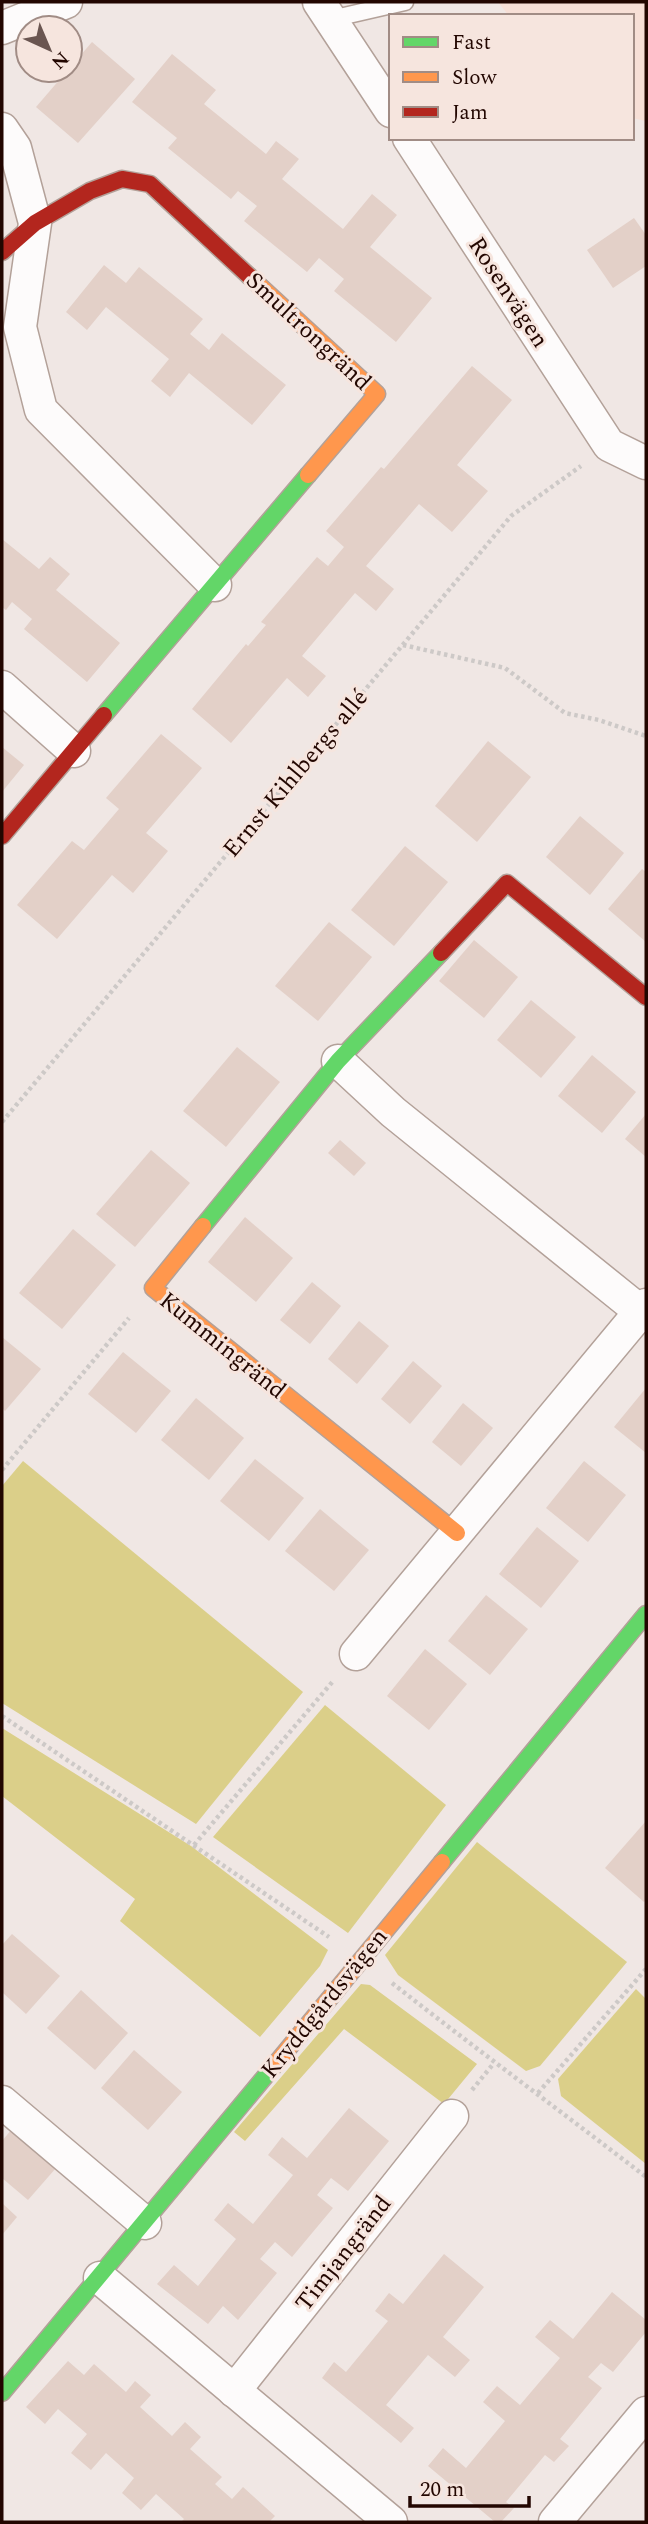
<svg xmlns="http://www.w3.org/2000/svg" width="648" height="2524" font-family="Spectral,serif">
<rect width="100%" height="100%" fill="#f0e7e4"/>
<!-- built -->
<polygon fill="#f7dfd6" points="498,2 646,2 646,121 632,118 632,16 509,16"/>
<!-- green -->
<g fill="#dbcf89">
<polygon points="23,1461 303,1692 196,1824 2,1703 2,1486"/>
<polygon points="325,1705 446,1805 348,1933 213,1837"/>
<polygon points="2,1728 191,1846 328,1950 320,1966 260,2037 120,1921 135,1899 2,1796"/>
<polygon points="477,1842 627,1962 540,2066 526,2071 398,1975 385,1955"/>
<polygon points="361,1984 370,1985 477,2064 444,2104 344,2029 245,2141 234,2132"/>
<polygon points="636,1989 646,1999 646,2164 561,2096 558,2079"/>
</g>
<!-- building -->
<g fill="#e3d0c8">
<polygon points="92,42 135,79 78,143 36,107"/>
<polygon points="172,54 216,90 204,104 266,154 276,141 299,159 282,179 343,229 372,194 397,215 370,247 432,298 396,342 334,291 344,279 319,258 307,272 244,221 257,206 238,191 231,199 168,148 177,138 132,102"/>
<polygon points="634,218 646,235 646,266 613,288 587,250"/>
<polygon points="104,265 126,283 139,267 203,319 190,334 209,350 222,333 286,385 252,425 189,373 170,397 151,381 169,359 106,307 87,330 66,312"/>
<polygon points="472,366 512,400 457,465 488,491 452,532 419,504 366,566 394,589 376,611 355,593 302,656 326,676 308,697 287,678 231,743 192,709 246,644 248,646 266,625 261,622 317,557 328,566 344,547 326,531 381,467 384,469"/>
<polygon points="2,539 39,569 50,557 70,574 56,590 120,643 87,682 24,629 32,619 12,602 6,610 2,607"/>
<polygon points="161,734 202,768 146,833 168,851 133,893 112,875 57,939 17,905 72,841 84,850 119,809 106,798"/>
<polygon points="488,741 531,777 477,842 435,806"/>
<polygon points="2,747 24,765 2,792"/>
<polygon points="580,816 624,853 590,895 546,857"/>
<polygon points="405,846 448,882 394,946 351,910"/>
<polygon points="642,869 646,872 646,942 608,909"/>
<polygon points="329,922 372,957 318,1021 275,986"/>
<polygon points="474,940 518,977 484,1018 439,981"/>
<polygon points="531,1000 576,1037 541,1078 497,1040"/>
<polygon points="237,1047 280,1082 226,1147 183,1111"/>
<polygon points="592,1055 636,1092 602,1133 558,1096"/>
<polygon points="646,1114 646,1157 625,1139"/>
<polygon points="340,1140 366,1163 354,1176 328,1153"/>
<polygon points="151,1150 190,1183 135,1247 96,1214"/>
<polygon points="245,1217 293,1258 256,1302 208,1262"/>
<polygon points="73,1229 116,1265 62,1329 19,1293"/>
<polygon points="312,1282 341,1306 310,1344 280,1320"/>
<polygon points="359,1321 389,1346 357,1384 328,1359"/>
<polygon points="2,1337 41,1369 5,1411 2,1408"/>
<polygon points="123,1352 171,1391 136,1433 88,1394"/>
<polygon points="413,1361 442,1386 410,1424 381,1399"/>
<polygon points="646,1388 646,1453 614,1427"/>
<polygon points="196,1398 244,1438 209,1480 161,1440"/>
<polygon points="463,1403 493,1428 461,1466 432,1442"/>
<polygon points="255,1459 304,1498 269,1541 220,1501"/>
<polygon points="584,1461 626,1495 588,1542 546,1508"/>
<polygon points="320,1509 369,1550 334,1591 285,1551"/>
<polygon points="537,1527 579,1561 541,1608 499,1574"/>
<polygon points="486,1595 528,1629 490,1675 448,1641"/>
<polygon points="425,1649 467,1684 429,1730 387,1696"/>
<polygon points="646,1821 646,1900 644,1902 605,1868"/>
<polygon points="12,1934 60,1976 26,2014 2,1992 2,1945"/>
<polygon points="81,1990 128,2033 95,2070 47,2028"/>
<polygon points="134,2050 182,2092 148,2130 101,2088"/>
<polygon points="349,2108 389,2141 348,2191 331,2178 317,2195 333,2208 292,2257 275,2242 260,2259 277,2273 238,2320 223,2306 208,2324 157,2284 174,2265 198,2286 236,2239 214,2220 228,2203 253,2224 293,2175 268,2155 282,2137 307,2158"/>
<polygon points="12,2129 56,2168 28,2200 2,2178 2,2141"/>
<polygon points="2,2203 17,2217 2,2235"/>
<polygon points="444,2254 484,2287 443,2337 470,2360 455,2377 428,2355 386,2405 414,2428 401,2443 322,2378 334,2362 346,2372 388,2321 375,2311 389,2293 403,2304"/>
<polygon points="612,2292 646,2320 646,2332 613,2372 601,2363 588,2377 602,2388 560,2439 569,2446 554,2462 545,2455 506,2502 514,2508 501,2522 495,2522 428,2466 443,2448 466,2468 505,2421 483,2402 497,2386 520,2405 560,2358 535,2337 550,2320 573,2339"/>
<polygon points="68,2361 84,2375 94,2364 126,2392 135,2381 151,2395 140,2407 172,2436 185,2422 201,2437 190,2449 222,2477 215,2484 232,2499 243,2487 275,2516 269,2522 181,2522 184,2519 156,2494 141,2510 122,2493 134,2478 106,2453 91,2470 71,2453 87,2434 58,2409 45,2424 26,2407"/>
</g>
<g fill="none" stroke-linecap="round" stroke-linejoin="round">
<defs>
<polyline id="lane" points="331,19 405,2"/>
<g id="street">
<polyline points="319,2 391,111"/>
<polyline points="2,28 66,2"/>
<polyline points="2,129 15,148 35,223 20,327 41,410 215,585"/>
<polyline points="409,138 609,445 646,463"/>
<polyline points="2,687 74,751"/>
<polyline points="338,1061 393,1112 646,1316"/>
<polyline points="356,1654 646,1305"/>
<polyline points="2,2102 145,2223"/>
<polyline points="100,2278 391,2522"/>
<polyline points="234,2391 452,2116"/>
<polyline points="555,2522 646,2413"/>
</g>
<g id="fast">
<polyline points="104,715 308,475"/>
<polyline points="203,1226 338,1061 441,953"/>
<polyline points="442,1862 646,1614"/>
<polyline points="2,2393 273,2067"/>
</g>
<g id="slow">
<polyline points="249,276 377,394 308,475"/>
<polyline points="203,1226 153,1288 457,1533"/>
<polyline points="273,2067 442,1862"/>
</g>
<g id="jam">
<polyline points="2,252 35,223 90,191 122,179 150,184 249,276"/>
<polyline points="2,836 104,715"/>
<polyline points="441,953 507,883 646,997"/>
</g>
</defs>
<!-- lane casing -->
<use href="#lane" stroke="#b3a199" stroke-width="19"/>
<!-- street casing -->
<use href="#street" stroke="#b3a199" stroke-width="35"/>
<!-- fast casing -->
<use href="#fast" stroke="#b3a199" stroke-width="19"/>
<!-- slow casing -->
<use href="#slow" stroke="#b3a199" stroke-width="19"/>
<!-- jam casing -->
<use href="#jam" stroke="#b3a199" stroke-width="19"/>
<!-- path -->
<g stroke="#cdc9c7" stroke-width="4.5" stroke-dasharray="3.5 3.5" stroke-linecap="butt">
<polyline points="403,645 505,668 565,713 599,720 646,736"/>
<polyline points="2,1122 511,516 581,466"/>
<polyline points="2,1470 129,1318"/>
<polyline points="2,1716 329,1937"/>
<polyline points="194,1845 334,1680"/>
<path d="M 392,1983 C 476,2049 562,2112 646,2177"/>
<polyline points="472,2090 494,2063"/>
<polyline points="538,2093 646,1969"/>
</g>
<!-- lane -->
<use href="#lane" stroke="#fdfbfb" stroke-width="16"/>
<!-- street -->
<use href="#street" stroke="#fdfbfb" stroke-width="32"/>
<!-- fast -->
<use href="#fast" stroke="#63d668" stroke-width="16"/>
<!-- slow -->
<use href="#slow" stroke="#ff974d" stroke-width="16"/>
<!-- jam -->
<use href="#jam" stroke="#b3261e" stroke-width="16"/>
</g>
<g text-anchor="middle" stroke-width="6" stroke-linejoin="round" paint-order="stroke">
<!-- street labels -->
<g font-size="24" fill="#220600" stroke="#f6e5de">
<text transform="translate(509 292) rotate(57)" y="8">Rosenvägen</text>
<text transform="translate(309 331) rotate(43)" y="8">Smultrongränd</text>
<text transform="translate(295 773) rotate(-50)" y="8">Ernst Kihlbergs allé</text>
<text transform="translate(223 1345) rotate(39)" y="8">Kummingränd</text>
<text transform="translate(324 2003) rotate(-51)" y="8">Kryddgårdsvägen</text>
<text transform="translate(343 2253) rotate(-52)" y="8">Timjangränd</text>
</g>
</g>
<!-- border -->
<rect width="648" height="2524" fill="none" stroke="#220600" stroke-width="7"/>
<!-- legend -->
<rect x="389" y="14" width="245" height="126" fill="#f6e5de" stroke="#a18c85" stroke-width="2"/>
<rect x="403" y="37" width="35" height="10" fill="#63d668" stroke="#a18c85" stroke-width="2"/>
<text x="452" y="49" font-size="21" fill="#220600">Fast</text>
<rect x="403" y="72" width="35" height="10" fill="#ff974d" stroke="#a18c85" stroke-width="2"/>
<text x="452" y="84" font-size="21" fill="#220600">Slow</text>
<rect x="403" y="107" width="35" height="10" fill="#b3261e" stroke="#a18c85" stroke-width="2"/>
<text x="452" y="119" font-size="21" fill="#220600">Jam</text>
<!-- north arrow -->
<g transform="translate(49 49) rotate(136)"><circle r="33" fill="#f6e5de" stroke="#a18c85" stroke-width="2"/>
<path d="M0-5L12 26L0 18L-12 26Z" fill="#6a5550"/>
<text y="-10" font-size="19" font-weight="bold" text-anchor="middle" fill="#220600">N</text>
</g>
<!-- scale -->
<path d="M410 2496v10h119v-10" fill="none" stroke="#220600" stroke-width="3.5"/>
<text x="420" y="2496" font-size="21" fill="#220600" stroke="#f6e5de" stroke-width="5" paint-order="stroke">20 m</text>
</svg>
